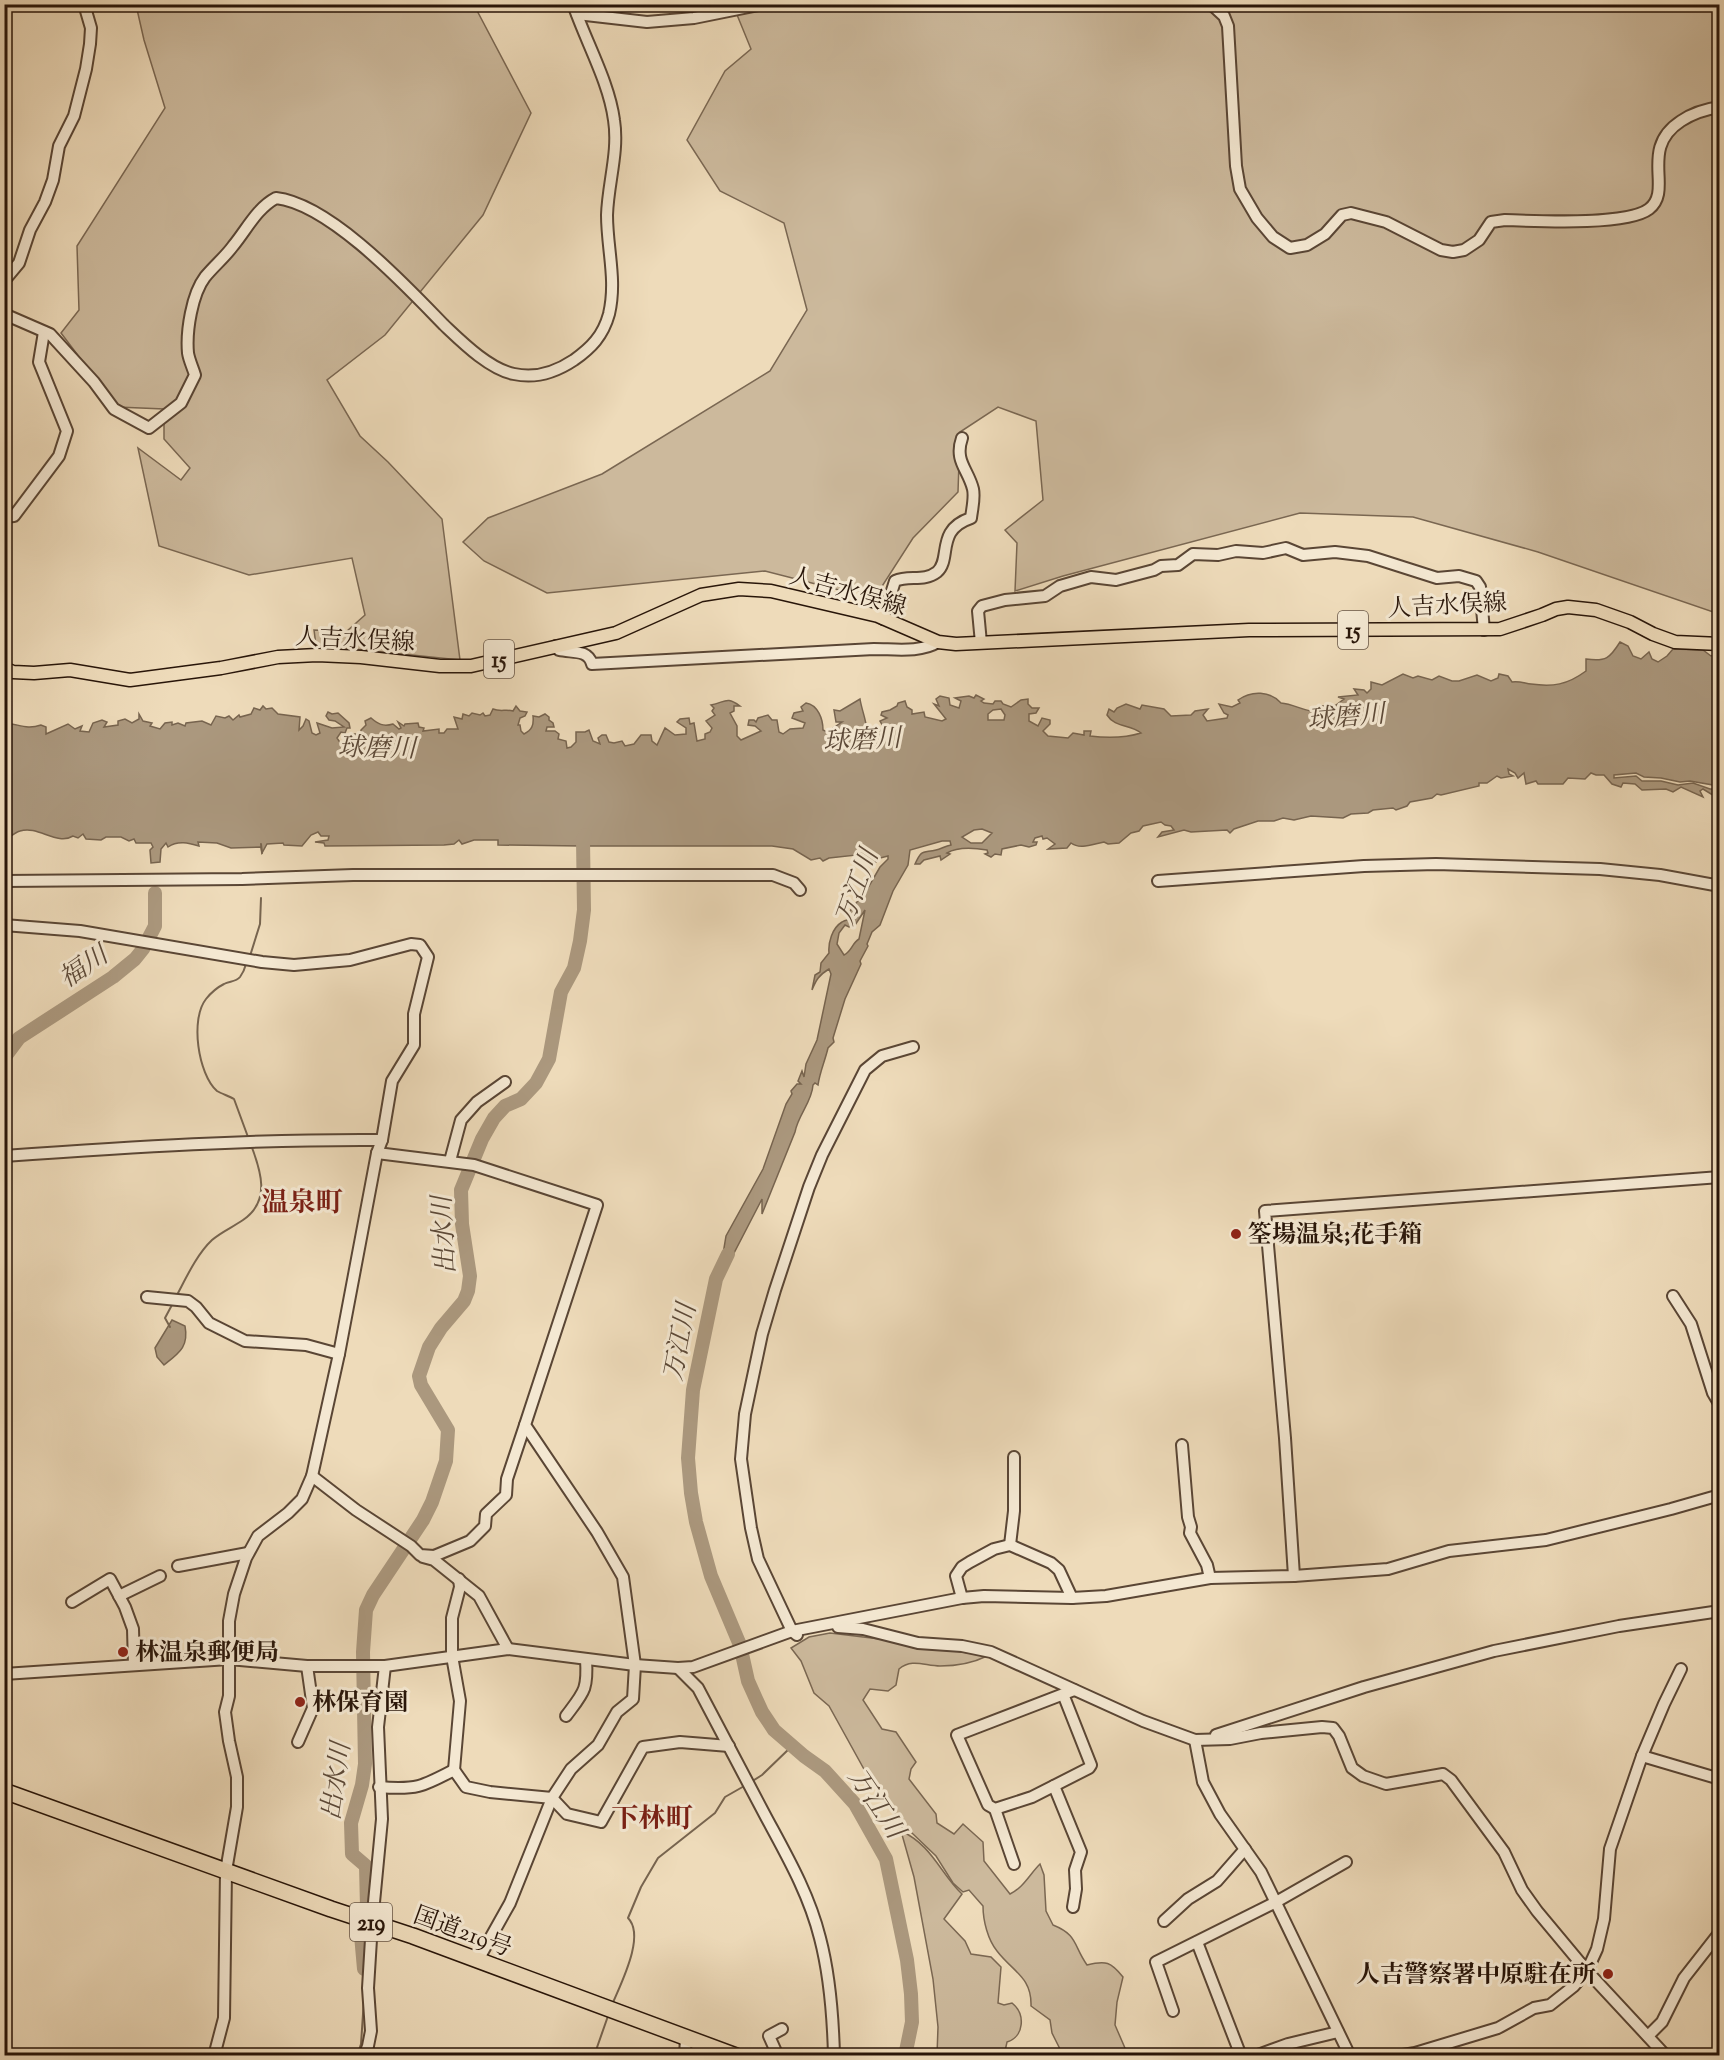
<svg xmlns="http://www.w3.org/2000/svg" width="1724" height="2060" font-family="'Sorts Mill Goudy','Noto Serif JP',serif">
<rect width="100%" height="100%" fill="#eedbba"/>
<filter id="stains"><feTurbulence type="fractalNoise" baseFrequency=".00333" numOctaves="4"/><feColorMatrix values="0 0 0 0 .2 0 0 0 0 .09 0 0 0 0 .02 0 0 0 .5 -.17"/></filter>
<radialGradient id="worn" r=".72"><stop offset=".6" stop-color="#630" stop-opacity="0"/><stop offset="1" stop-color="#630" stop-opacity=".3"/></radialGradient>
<!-- green -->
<g fill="#ccb99c" stroke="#7a6752" stroke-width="1.5">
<polygon points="136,5 474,5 531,113 483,215 385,335 327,380 360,436 388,462 442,519 460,660 316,645 314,630 347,631 365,615 352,558 249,575 159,546 138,448 181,480 190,468 164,439 164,409 117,407 61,333 79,310 77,246 165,108 144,40"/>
<polygon points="733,5 1719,5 1719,614 1538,552 1413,517 1300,513 1063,576 1015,591 1017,543 1005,530 1043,500 1036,421 998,407 960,432 958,492 913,538 879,591 839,590 765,571 547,593 484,561 463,542 488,518 602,474 770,371 807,310 784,223 720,191 687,140 725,71 751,49"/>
<path d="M 830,1633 L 888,1640 L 914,1648 L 938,1648 L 987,1656 C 973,1663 956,1666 940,1666 C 925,1666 912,1658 899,1669 L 896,1685 L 888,1691 L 870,1689 L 863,1700 L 882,1729 L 896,1732 L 916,1762 L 911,1769 L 909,1779 L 936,1814 L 937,1823 L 954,1834 L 963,1824 L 983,1842 L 984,1861 L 1010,1894 C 1024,1887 1029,1875 1040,1864 L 1044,1875 L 1046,1911 L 1053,1925 C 1078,1935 1073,1945 1087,1965 C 1106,1960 1111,1962 1123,1977 L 1117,2002 L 1115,2025 L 1128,2055 L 1063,2055 L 1052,2033 L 1050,2020 L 1031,2006 C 1032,1977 1013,1972 997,1951 C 988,1940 983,1921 983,1906 L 969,1890 L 963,1892 L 953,1883 L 936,1856 L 912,1833 L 902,1827 L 891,1807 L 870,1780 L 829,1706 L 814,1693 L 801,1661 L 791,1648 L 809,1637 Z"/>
<path d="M 901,1831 C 932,1845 940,1873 962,1894 L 944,1919 L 965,1941 L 971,1954 L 991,1957 L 1001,1967 L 998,2003 L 1004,2005 L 1012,2003 C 1026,2014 1024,2037 1007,2042 L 1005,2051 L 1001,2055 L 937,2055 L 938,2027 L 933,1979 L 914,1877 Z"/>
</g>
<!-- water -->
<g fill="#ab987e" stroke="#77644f" stroke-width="1.5" fill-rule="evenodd">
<path d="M 1620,642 L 1628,646 L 1633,656 L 1641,659 L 1649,652 L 1652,659 L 1658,662 L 1667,656 L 1673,649 L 1703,650 L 1711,656 L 1716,654 L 1719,655 L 1719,786 L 1690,781 L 1680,782 L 1661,778 L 1644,777 L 1636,773 L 1614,775 L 1614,778 L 1636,776 L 1642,781 L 1661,781 L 1678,785 L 1693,783 L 1710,789 L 1719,789 L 1719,799 L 1703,789 L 1700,791 L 1703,797 L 1681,787 L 1673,792 L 1666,789 L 1642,790 L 1635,784 L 1623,783 L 1621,787 L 1612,784 L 1604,775 L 1596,775 L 1591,773 L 1585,779 L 1568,778 L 1563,784 L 1538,784 L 1536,781 L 1526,784 L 1524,773 L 1518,778 L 1515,773 L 1508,769 L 1509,774 L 1513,776 L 1501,778 L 1497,776 L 1487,783 L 1479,783 L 1479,786 L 1441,795 L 1437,794 L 1432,798 L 1410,802 L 1407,806 L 1396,810 L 1393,808 L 1373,810 L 1368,813 L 1351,814 L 1343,818 L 1311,816 L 1294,820 L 1283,818 L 1274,821 L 1258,821 L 1234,829 L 1230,833 L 1227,830 L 1191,832 L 1184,830 L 1158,837 L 1162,832 L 1174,830 L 1171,826 L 1165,825 L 1161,822 L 1143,826 L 1139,831 L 1131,833 L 1119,843 L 1108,844 L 1104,842 C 1093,844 1080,850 1071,843 L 1067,848 L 1048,849 L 1055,844 L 1047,838 L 1043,839 L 1042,836 L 1035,838 L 1033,842 L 1037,842 L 1036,845 L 1029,847 L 1021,845 L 1002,849 L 1001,855 L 995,854 L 991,857 L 985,854 L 988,853 L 987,850 C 975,848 957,847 947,853 L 950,854 L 941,860 L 940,856 L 924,860 L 920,864 L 915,864 C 922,849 922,853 936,850 C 941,849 945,846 951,845 L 950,841 L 942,841 L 910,850 L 908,865 L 893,891 L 880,925 L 872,932 L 867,944 L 868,946 L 860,961 L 861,964 L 845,999 L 833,1038 L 834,1042 L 828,1048 C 825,1061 820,1071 818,1085 L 815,1083 L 813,1085 C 812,1102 798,1115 795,1132 L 762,1214 L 762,1199 L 718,1284 L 726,1236 L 763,1169 L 786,1104 L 792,1094 L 791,1091 L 797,1084 L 801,1084 L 798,1081 L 802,1071 L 804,1077 L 806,1064 L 817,1040 L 831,974 L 829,969 C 819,975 816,980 812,990 L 815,975 L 820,972 L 821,963 L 829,953 C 828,943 832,928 842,922 C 845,920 848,920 851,919 L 850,911 L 869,886 L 880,867 L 888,859 L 888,856 L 876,859 L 876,862 L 866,861 L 867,858 L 855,858 L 856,855 L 829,858 L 823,861 L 820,858 L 811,860 L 793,849 L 772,846 L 585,846 L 585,853 L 581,853 L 581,846 L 498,845 L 498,840 L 474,840 L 462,844 L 459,840 L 454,844 L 444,845 L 325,846 L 324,843 L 315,842 L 328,840 L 329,836 L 321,836 L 318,832 L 311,835 L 302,846 L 284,845 L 283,843 L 267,844 L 262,853 L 261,847 L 231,848 L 217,843 L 198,842 L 199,846 C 189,843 178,840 168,847 L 166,843 L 161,849 L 160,862 L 151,863 L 150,850 L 153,847 L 151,843 L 136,843 L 134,839 L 129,841 L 121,837 L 106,837 L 101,840 L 86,839 L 83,834 L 78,838 L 73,836 C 57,846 38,825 20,831 C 16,832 11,836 7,839 L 5,838 L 4,733 L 8,731 L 5,728 L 5,723 C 19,724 26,730 41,725 L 46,727 L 46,734 L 68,724 L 75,729 L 82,726 L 80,731 L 89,732 L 93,723 L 102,720 L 107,722 L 104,727 L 118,725 L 118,721 L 125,719 L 132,723 L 139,719 L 139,714 L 143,721 L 152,723 L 150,726 L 160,729 L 165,723 L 172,722 L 172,725 L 178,723 L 185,726 L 186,723 L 202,721 L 211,725 L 216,716 L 225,718 L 229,716 L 233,720 L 239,715 L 240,717 L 251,714 L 254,708 L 260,710 L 263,706 L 266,709 L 272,708 L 278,714 L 300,717 L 299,730 L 303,726 L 306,719 L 309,721 L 312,733 L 316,735 L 320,733 L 317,723 L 332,728 L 344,727 L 335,721 L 329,720 L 326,716 L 328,712 L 332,714 L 338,713 L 349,723 L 350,728 L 347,728 L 345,733 L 341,732 L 337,738 L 341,744 L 353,734 L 361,734 L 361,730 L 366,725 L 365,721 L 371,718 C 378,724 383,727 393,724 L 399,729 L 401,728 L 398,722 L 404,726 L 405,724 L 418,723 L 419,727 L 424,728 L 423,731 L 439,729 L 439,733 L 444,733 L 447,729 L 458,729 L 454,717 L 462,719 L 463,714 L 469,716 L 472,713 L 480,715 L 483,713 L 485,716 L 490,715 L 493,709 C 500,712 506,709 513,711 L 516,706 L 520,711 L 527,712 L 525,716 L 520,718 L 518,725 L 520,725 L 521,731 L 524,734 C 532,730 534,725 533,716 L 539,717 L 545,714 L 549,717 L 549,720 L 553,723 L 554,727 L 547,727 L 546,731 L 555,731 L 559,734 L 558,739 L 566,741 L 567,748 L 571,747 L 576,742 L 576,732 L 585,732 L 589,730 L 593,741 L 600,744 L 598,738 L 602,735 L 606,735 L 609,742 L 614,743 L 622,741 L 625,746 L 634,744 L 641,735 L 651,735 L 652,741 L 657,745 L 665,728 L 675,735 L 686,734 L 686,728 L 677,722 L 680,719 L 689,718 L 690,724 L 694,723 L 697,741 L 705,739 L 705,734 L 710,732 L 712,728 L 706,721 L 715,715 L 712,711 L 714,708 L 711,705 C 726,702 726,696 740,706 L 734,706 L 734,711 L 730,713 L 737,726 L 737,736 L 741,740 L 761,731 L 755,726 L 748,725 L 749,720 L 754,720 L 756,722 L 758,718 L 768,715 L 772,720 L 777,720 L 779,732 L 783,734 L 790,729 L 803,728 L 805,723 L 792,718 L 794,713 L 803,711 L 801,707 L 806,703 C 818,705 823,719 823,730 L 827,732 L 842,722 L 836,722 L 834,710 L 840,711 L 860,699 C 862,711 866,719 867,731 L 870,734 L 884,728 L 880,721 L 887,718 L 881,715 L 882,712 L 890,710 L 897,706 L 898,703 L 905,701 L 907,707 L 912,710 L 912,714 L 924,712 L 925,717 L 942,721 L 946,719 L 934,704 L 939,706 L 936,699 L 940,696 L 949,698 L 950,705 L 959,708 L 961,701 L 955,698 L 969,696 L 974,698 L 976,695 L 984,699 L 981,701 L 984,703 L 993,704 L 995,701 L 1001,701 L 1003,704 L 1011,707 L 1021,700 L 1028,699 L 1028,704 L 1032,708 L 1039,708 L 1036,713 L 1029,714 L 1029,721 L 1038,726 L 1042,718 L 1050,720 L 1050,724 L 1043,731 L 1048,736 L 1068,738 L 1073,733 L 1084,735 L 1084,731 L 1091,731 L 1090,736 C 1106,738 1125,738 1141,733 C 1130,724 1115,728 1107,715 L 1109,709 L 1114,712 L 1117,708 L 1126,704 L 1140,709 L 1142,705 L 1164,709 L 1171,716 L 1191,715 L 1195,711 L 1208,709 L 1203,715 L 1207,721 L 1227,718 L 1228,715 L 1224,713 L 1219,704 L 1232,707 L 1240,703 L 1238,700 C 1252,690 1270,691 1281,703 C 1294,704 1305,712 1319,712 L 1320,706 L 1336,705 L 1344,699 L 1338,697 L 1358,695 L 1354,689 L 1364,690 L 1367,693 L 1371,689 L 1371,682 L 1382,685 L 1403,674 L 1413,678 L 1418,676 L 1432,680 L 1439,676 L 1452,681 L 1459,681 L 1477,675 L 1491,681 L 1498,678 L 1499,674 L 1508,676 L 1512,682 C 1519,681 1524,683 1531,684 C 1553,687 1567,685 1586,671 L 1586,659 C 1606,662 1610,658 1620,642 ZM 1001,709 L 1005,715 L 1004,720 L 988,720 L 988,714 L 993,710 ZM 982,829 L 992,833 L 982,843 L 971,843 L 962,837 L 974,830 ZM 865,910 L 859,939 C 852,943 852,951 844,955 L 837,944 L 839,933 L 845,925 L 849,927 L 855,925 Z"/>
<path d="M 172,1320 L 185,1326 C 189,1347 179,1353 164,1365 L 157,1357 L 155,1348 Z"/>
</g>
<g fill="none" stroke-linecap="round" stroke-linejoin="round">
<!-- stream -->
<g stroke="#77644f" stroke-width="2">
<polyline points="261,844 262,853"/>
<polyline points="250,956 260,924 261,898"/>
<path d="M 246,964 C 245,968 243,973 240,977 C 236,982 229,981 224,984 C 218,987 210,994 206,999 C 190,1019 198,1074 217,1091 C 222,1094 229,1096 234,1099 L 248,1137"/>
<path d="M 177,1295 C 186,1278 197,1254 212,1240 C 221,1232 233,1227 243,1220 C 271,1201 261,1171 251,1145"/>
<polyline points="170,1327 165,1318 173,1303"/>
<polyline points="751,1782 762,1775 792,1746"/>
<path d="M 612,2005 C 620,1985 646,1936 628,1918 L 641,1887 L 658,1858 L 715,1813 L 725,1797 L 746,1785"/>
<polyline points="357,2056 361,2044 364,1999"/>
<polyline points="594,2056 608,2016"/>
</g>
<!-- river -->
<g stroke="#ab987e" stroke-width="14">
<polyline points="4,1058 19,1038 113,977 135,959 143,949 155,926 155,893"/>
<polyline points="728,1254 716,1279 693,1390 688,1458 691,1493 696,1522 711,1576 740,1645 748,1681 762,1712 774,1730 804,1756 825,1771 855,1804 886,1859 907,1960 911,1994 912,2022 905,2056"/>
<polyline points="364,1969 360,1924 367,1907 366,1866 352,1854 351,1823 362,1785 365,1764 363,1652 366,1610 373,1595 423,1520 432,1502 446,1461 448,1430 421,1385 419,1376 429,1347 441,1328 464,1301 468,1291 470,1276 462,1224 461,1190 482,1139 494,1118 505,1106 521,1099 536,1083 549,1059 561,992 574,968 580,941 584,910 583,840 585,835"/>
</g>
<defs>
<g id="minor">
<path d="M 1211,4 L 1224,16 L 1228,26 L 1236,166 L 1240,189 L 1257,218 L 1273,237 L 1290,248 L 1307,245 L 1325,234 L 1342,215 L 1351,213 L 1386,222 L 1441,250 L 1453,252 L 1464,250 L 1479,240 L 1491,222 L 1505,220 C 1535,221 1627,226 1649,209 C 1674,190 1638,149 1681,121 C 1693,113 1706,109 1720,107"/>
<polyline points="577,14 647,22 694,18 763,4"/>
<polyline points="4,281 19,263 30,230 45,202 53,180 59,146 74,116 86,69 90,44 91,28 84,4"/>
<path d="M 4,314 L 50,334 L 94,382 L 114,409 L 149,428 L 181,403 L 195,375 C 193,368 189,360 188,353 C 186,331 192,294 205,277 C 214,266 225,257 233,246 C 247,229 257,208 276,198 C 330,204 406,286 444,325 C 462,342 489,369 514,374 C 536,379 556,372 574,360 C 591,348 603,336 609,314 C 617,280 607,249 607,215 C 608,183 619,152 614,120 C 609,82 586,42 573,4"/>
<polyline points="4,517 14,516 59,456 67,431 39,362 44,332"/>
<path d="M 883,619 L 895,581 C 909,575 924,582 937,572 C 952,559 935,530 971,518 C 972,509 975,498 973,489 C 968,469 954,461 962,438"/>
<polyline points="981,643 978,611 982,606 1005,600 1045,596 1060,586 1091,577 1116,580 1154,570 1161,566 1178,565 1193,554 1218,555 1236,551 1263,553 1286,548 1303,555 1335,552 1368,556 1437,578 1459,576 1476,581 1480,587 1484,630"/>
<path d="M 556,646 L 559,650 C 572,653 588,649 592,664 L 874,649 C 895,649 920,653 938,642"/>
<polyline points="4,881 242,879 353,875 773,875 794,883 800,890"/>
<polyline points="1158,881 1364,866 1436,864 1600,869 1660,875 1720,886"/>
<polyline points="4,925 80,931 262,962 294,965 350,960 411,944 420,945 428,957 414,1014 414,1045 392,1081 382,1140 377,1153 339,1354 312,1476 302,1499 288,1513 258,1536 246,1558 234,1594 229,1621 229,1696 225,1712 229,1741 237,1777 237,1807 226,1871 224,2018 214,2056"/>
<polyline points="377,1153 474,1165 597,1205 525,1425 597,1532 623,1577 635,1665 633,1699 617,1712 598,1745 571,1769 552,1798 510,1903 478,1960"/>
<path d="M 4,1156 C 130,1147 256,1139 382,1140"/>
<polyline points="450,1161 461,1120 477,1102 505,1082"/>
<polyline points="1673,1296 1691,1324 1713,1393 1720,1405"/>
<polyline points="147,1297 188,1301 196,1307 209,1323 245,1341 306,1345 339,1354"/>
<polyline points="1182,1445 1188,1517 1191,1527 1190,1533 1207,1565 1210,1578"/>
<polyline points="312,1476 356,1510 411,1546 420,1555 434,1556 470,1541 485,1526 486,1514 506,1495 507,1479 525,1425"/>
<polyline points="1010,1545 1014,1511 1014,1457"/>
<polyline points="423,1557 434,1560 479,1596 508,1649"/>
<polyline points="178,1566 248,1553"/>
<polyline points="1294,1576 1285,1438 1265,1211 1720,1177"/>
<polyline points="119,1596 160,1576"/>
<polyline points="962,1598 956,1576 962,1567 970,1562 994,1549 1010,1545 1051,1563 1059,1570 1072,1598"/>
<polyline points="72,1602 110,1579 125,1607 133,1629 134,1665"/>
<polyline points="838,1627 863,1629 918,1643 962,1646 991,1652 1143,1721 1195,1740 1230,1739 1261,1733 1322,1727 1333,1728 1339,1736 1352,1768 1363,1776 1386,1784 1443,1774 1451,1780 1504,1852 1522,1890 1537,1911 1587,1971 1666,2056"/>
<polyline points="797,1635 792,1631 758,1559 751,1528 741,1459 745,1414 762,1334 775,1290 809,1187 822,1155 865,1070 882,1056 913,1047"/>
<path d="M 678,1668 L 698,1688 C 721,1731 743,1774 766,1817 C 787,1856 809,1894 820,1938 C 830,1976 833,2016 834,2056"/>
<polyline points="4,1674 229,1659 307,1666 385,1666 508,1649 635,1665 678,1668 693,1667 792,1631 962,1598 984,1596 1072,1598 1106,1596 1210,1578 1294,1576 1388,1569 1449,1551 1546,1540 1671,1509 1720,1495"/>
<polyline points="1063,1694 1091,1765 1089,1768 1032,1797 995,1809 988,1805 957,1735 1074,1690"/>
<path d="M 566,1716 C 584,1692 588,1690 586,1659"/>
<polyline points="1216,1735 1364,1687 1494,1651 1619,1626 1720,1611"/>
<polyline points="1195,1740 1203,1782 1220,1814 1261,1872 1350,2056"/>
<polyline points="298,1742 313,1708 307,1666"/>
<polyline points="1642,1756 1720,1779"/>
<polyline points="454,1770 460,1701 452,1656 452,1618 460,1587 459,1579"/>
<polyline points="1054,1786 1081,1852 1075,1870 1076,1889 1073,1907"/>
<path d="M 379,1787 C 416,1790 422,1787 454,1770 L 466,1787 L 490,1792 L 552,1798 L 567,1814 L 601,1822 L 643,1747 L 680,1742 L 729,1746"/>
<polyline points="995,1809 1014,1864"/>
<polyline points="1164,1921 1188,1899 1217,1881 1245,1849"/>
<polyline points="1197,1942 1241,2056"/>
<polyline points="1173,2011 1156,1962 1276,1902 1346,1862"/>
<polyline points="1648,2036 1662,2022 1684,1978 1720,1932"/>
<polyline points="364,2056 368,2046 371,2031 368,1988 372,1923 382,1819 378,1727 385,1666"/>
<polyline points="685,2056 686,2038"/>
<polyline points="778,2056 769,2036 782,2029"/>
<polyline points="1255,2056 1288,2044 1338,2032"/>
<polyline points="1397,2056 1415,2053 1498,2028 1534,2008 1550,2005 1574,1986 1587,1971 1597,1949 1604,1919 1610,1849 1642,1756 1664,1704 1681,1669"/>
</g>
<polyline id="major" points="4,668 13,672 34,673 70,670 130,680 221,668 278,657 317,655 361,657 440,666 471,666 616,633 701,595 739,589 771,591 878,616 938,642 956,644 1249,630 1500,629 1542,615 1556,609 1568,607 1596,610 1630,622 1653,634 1675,642 1720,644"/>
<polyline id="highway" points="4,1791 331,1909 413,1936 736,2056"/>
</defs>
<!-- minor casing -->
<use href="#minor" stroke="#5a4635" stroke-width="14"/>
<!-- major casing -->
<use href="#major" stroke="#281509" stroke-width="15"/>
<!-- highway casing -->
<use href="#highway" stroke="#281509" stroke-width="18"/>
<!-- minor -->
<use href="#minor" stroke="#f4e8d2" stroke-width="10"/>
<!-- major -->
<use href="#major" stroke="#eedbba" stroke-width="12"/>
<!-- highway -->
<use href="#highway" stroke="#eedbba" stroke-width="15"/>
</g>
<!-- markers -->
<g fill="#8f2418" stroke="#f4e8d2" stroke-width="2">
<circle cx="1236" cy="1234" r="6"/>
<circle cx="123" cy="1652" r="6"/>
<circle cx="300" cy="1702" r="6"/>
<circle cx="1608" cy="1974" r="6"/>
</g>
<g text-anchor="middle" stroke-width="6" stroke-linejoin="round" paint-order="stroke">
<!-- shield labels -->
<g fill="#f4e8d2" stroke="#655445" stroke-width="1.5">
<rect x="1338" y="611" width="30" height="38" rx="4.5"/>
<rect x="484" y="640" width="30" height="38" rx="4.5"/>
<rect x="350" y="1903" width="42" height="38" rx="4.5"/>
</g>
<g font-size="22" font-weight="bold" fill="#281509">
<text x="1353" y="638">15</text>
<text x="499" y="667">15</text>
<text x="371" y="1930">219</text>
</g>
<!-- street labels -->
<g font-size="24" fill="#281509" stroke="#f4e8d2">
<text transform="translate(848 591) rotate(16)" y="8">人吉水俣線</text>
<text transform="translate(1447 605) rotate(-3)" y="8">人吉水俣線</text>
<text transform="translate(355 639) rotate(3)" y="8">人吉水俣線</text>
<text transform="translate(463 1931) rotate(20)" y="8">国道219号</text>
</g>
<!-- poi labels -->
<g font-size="24" font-weight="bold" fill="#281509" stroke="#f4e8d2" text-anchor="start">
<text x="1248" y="1242">筌場温泉;花手箱</text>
<text x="135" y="1660">林温泉郵便局</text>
<text x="312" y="1710">林保育園</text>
<text x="1596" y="1982" text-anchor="end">人吉警察署中原駐在所</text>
</g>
<!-- water labels -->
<g font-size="26" font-style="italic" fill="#5c4938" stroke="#f4e8d2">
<text transform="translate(1346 716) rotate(-5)" y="9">球磨川</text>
<text transform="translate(862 739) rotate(-3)" y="9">球磨川</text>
<text transform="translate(377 747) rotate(1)" y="9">球磨川</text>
<text transform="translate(856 887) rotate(-70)" y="9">万江川</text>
<text transform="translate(83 966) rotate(-34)" y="9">福川</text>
<text transform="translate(443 1235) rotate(-93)" y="9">出水川</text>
<text transform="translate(679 1342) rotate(-79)" y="9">万江川</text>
<text transform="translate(335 1781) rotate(-82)" y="9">出水川</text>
<text transform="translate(877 1803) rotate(56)" y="9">万江川</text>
</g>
<!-- quarter labels -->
<g font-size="27" font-weight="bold" fill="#7a1f14" stroke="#f4e8d2">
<text x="302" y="1211">温泉町</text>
<text x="652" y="1827">下林町</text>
</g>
</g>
<!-- margin -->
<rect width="1724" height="2060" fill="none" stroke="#eedbba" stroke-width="24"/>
<rect x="6" y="6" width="1712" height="2048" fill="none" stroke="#281509" stroke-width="3"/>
<rect x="12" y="12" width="1700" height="2036" fill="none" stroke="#281509" stroke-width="1.5"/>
<rect width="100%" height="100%" filter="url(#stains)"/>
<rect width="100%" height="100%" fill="url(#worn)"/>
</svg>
